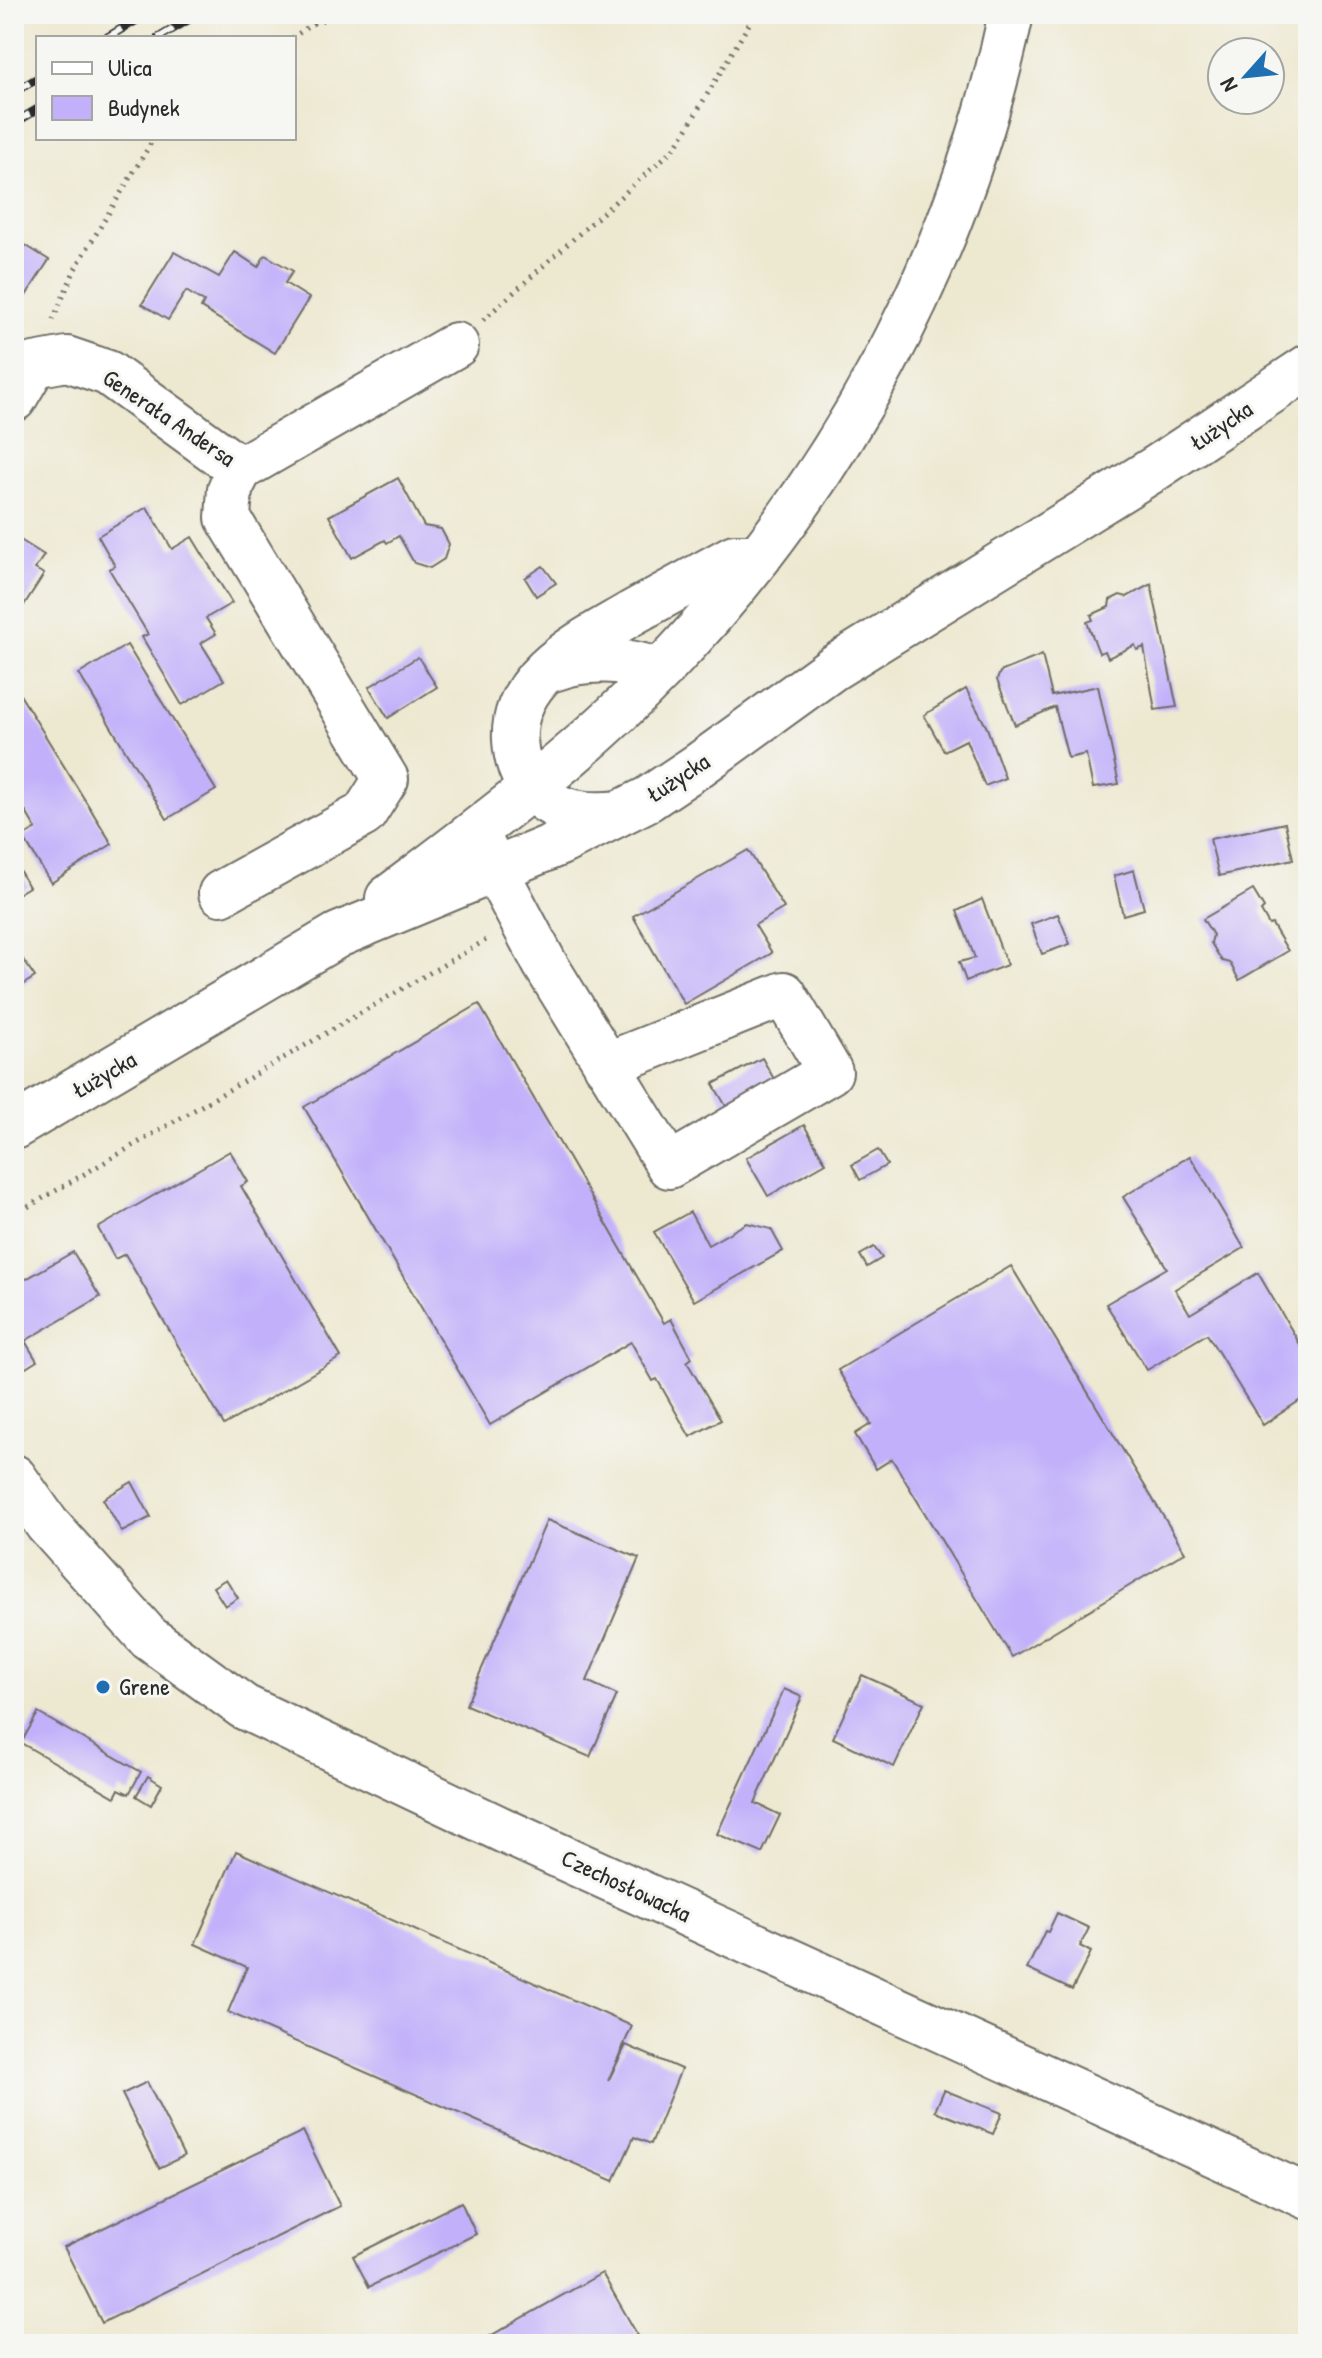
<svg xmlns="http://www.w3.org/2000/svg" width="1322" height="2358" font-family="'Patrick Hand',sans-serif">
<rect width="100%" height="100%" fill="#f6f6f2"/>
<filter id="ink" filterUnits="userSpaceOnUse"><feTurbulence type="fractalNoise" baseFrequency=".0125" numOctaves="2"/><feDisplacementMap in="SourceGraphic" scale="16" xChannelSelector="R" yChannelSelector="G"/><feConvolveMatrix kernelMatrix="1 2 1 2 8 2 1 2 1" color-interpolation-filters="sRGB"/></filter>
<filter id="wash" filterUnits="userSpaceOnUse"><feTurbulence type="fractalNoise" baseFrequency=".006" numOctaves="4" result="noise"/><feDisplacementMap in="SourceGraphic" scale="32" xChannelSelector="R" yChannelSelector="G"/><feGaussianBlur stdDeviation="1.8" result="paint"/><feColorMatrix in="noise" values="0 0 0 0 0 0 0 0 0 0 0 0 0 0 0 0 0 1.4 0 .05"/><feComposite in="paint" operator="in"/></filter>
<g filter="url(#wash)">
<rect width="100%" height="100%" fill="#ede8d0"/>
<g id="blocks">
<!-- building -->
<g fill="#c2b1fa">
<polygon points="17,240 49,260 14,314 14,245"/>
<polygon points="174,252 219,277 235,252 258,267 265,255 293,271 285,283 309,298 275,353 201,308 204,302 186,291 168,320 142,304"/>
<polygon points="398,478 424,526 441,529 449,544 444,559 430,568 414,563 399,536 387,543 385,540 352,558 329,516"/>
<polygon points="147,507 172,549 192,537 232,603 206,618 216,634 201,643 224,680 182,705 142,637 148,634 109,569 115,566 98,536"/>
<polygon points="14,536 44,555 35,569 44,574 24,605 16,600 14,603"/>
<polygon points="543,566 556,583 536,596 525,578"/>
<polygon points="1151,584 1177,707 1155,710 1144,647 1137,650 1135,645 1108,658 1105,651 1099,653 1087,622 1093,620 1091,615 1109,607 1110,600 1120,595 1127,597"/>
<polygon points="127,645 216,790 167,819 79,674"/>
<polygon points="1042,655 1052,696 1098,686 1119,784 1093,788 1086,754 1068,758 1055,707 1015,725 997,680 1000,672"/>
<polygon points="418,657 437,687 388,718 369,687"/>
<polygon points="14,685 112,844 51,883 23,837 36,829 14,792"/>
<polygon points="966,689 987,728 1005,778 985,786 966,740 944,751 924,715"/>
<polygon points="1285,823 1293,859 1219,876 1210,839"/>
<polygon points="748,850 784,908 755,925 772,953 684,1004 633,916"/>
<polygon points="14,861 29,887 14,896"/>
<polygon points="1134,870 1144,909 1123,915 1114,876"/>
<polygon points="1253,890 1264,908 1261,911 1269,925 1272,924 1288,951 1239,980 1230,963 1222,961 1211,943 1213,935 1203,919"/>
<polygon points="982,899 1007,965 966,981 959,962 975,958 957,911"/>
<polygon points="1058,914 1070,944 1042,954 1031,924"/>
<polygon points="14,955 22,958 35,977 14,990"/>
<polygon points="479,1004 664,1323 671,1319 692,1358 687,1362 721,1420 690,1437 657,1379 653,1381 631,1342 490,1425 304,1107"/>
<polygon points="762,1058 778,1086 730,1113 713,1084"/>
<polygon points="804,1125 826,1163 768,1196 746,1158"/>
<polygon points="878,1150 887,1165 860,1180 852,1165"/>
<polygon points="230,1151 248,1182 241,1186 341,1357 224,1425 125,1254 115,1259 98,1228"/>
<polygon points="1190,1156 1244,1248 1175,1289 1190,1314 1258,1273 1308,1358 1308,1395 1263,1425 1207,1334 1147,1370 1106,1304 1167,1268 1123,1197"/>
<polygon points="690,1212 708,1245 747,1223 771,1229 783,1251 694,1301 654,1232"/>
<polygon points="874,1247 882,1258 867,1267 860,1255"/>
<polygon points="73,1252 100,1297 25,1341 37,1361 16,1374 14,1370 14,1286"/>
<polygon points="1011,1266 1185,1552 1012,1657 892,1459 876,1469 855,1434 871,1424 838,1370"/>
<polygon points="132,1482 151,1517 122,1532 103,1499"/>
<polygon points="547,1520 639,1558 587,1681 617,1695 590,1757 466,1705"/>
<polygon points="226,1579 238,1598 225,1606 213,1587"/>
<polygon points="862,1675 924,1703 894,1767 833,1738"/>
<polygon points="784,1689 802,1697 755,1803 780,1815 762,1853 717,1834"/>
<polygon points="38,1713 141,1772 129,1794 119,1789 115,1797 21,1743"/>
<polygon points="148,1776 162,1785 151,1805 136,1796"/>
<polygon points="236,1851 632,2026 608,2081 626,2045 681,2069 651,2144 634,2137 614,2181 228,2012 247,1967 195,1944"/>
<polygon points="1057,1913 1089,1928 1080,1946 1091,1952 1072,1990 1027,1969 1045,1931 1048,1932"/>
<polygon points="147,2082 184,2156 159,2168 122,2094"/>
<polygon points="944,2090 1002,2113 993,2134 935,2111"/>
<polygon points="303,2131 340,2206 102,2323 64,2247"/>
<polygon points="461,2202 476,2234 369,2287 353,2256"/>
<polygon points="602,2273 637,2334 619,2344 476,2344"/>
</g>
</g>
</g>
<g filter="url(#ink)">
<use href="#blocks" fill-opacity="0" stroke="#6f6d65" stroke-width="2"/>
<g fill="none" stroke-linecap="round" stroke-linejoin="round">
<defs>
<g id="minor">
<polyline points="14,399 34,365 67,359 108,373 240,469 456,345"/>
<path d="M 553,669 C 586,656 627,659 660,671"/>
<path d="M 619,813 C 584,817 548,813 527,781 C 519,769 516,755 515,740 C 511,675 585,641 632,613 C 666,594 700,576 734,557 L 759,557"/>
<polyline points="482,845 545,964 669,1166 830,1072 784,994 606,1065"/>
<polyline points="221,893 364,814 386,779 228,518 230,489 240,469"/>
<path d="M 388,898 C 483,826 580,755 662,669 C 837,487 959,261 1011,14"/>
<polyline points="14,1127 338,935 560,843 648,799 699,765 833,668 1156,468 1308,367"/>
<polyline points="14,1477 47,1524 149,1638 244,1707 509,1833 1308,2197"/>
</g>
</defs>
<!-- minor casing -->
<use href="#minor" stroke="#6f6d65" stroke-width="48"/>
<!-- path -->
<g stroke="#6f6d65" stroke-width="5" stroke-dasharray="2 6" stroke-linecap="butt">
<polyline points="313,23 347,14"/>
<polyline points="292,38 312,24 321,14"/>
<polyline points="53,320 75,269 154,138"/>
<polyline points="483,320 676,147 755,14"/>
<polyline points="14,1215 486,940"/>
</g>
<!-- minor -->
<use href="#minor" stroke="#fff" stroke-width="44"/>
<defs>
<g id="rail">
<polyline points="106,38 147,14"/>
<polyline points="158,38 198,14"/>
<polyline points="14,92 38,78"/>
<polyline points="14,123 38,109"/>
</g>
</defs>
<!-- rail casing -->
<use href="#rail" stroke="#2b2b2b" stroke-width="9"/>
<!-- rail -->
<use href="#rail" stroke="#f6f6f2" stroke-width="6" stroke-dasharray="18" stroke-linecap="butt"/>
</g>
</g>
<!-- markers -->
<circle fill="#1f6fb2" stroke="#f6f6f2" stroke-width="3" cx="103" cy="1687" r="8"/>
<g text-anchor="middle" stroke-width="6" stroke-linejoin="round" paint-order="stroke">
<!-- street labels -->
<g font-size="24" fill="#2b2b2b" stroke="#f6f6f2">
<text transform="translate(169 418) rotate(34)" y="8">Generała Andersa</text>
<text transform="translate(1221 426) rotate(-34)" y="8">Łużycka</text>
<text transform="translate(678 778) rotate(-33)" y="8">Łużycka</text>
<text transform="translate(104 1075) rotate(-30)" y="8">Łużycka</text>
<text transform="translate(626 1886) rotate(25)" y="8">Czechosłowacka</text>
</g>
<!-- poi labels -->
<g font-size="24" fill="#2b2b2b" stroke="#f6f6f2" text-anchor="start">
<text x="119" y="1695">Grene</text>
</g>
</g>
<!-- margin -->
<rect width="1322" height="2358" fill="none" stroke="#f6f6f2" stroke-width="48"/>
<!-- legend -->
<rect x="36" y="36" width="260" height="104" fill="#f6f6f2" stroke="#a5a5a2" stroke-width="2"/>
<rect x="52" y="62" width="40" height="12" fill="#ffffff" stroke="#a5a5a2" stroke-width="2"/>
<text x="108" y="76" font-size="24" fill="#2b2b2b">Ulica</text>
<rect x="52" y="96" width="40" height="24" fill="#c2b1fa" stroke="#a5a5a2" stroke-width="2"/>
<text x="108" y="116" font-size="24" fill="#2b2b2b">Budynek</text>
<!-- north arrow -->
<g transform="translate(1246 76) rotate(243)"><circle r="38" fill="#f6f6f2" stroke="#a5a5a2" stroke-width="2"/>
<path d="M0-6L14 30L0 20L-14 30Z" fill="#1f6fb2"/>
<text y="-12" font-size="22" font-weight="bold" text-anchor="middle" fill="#2b2b2b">N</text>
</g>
</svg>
